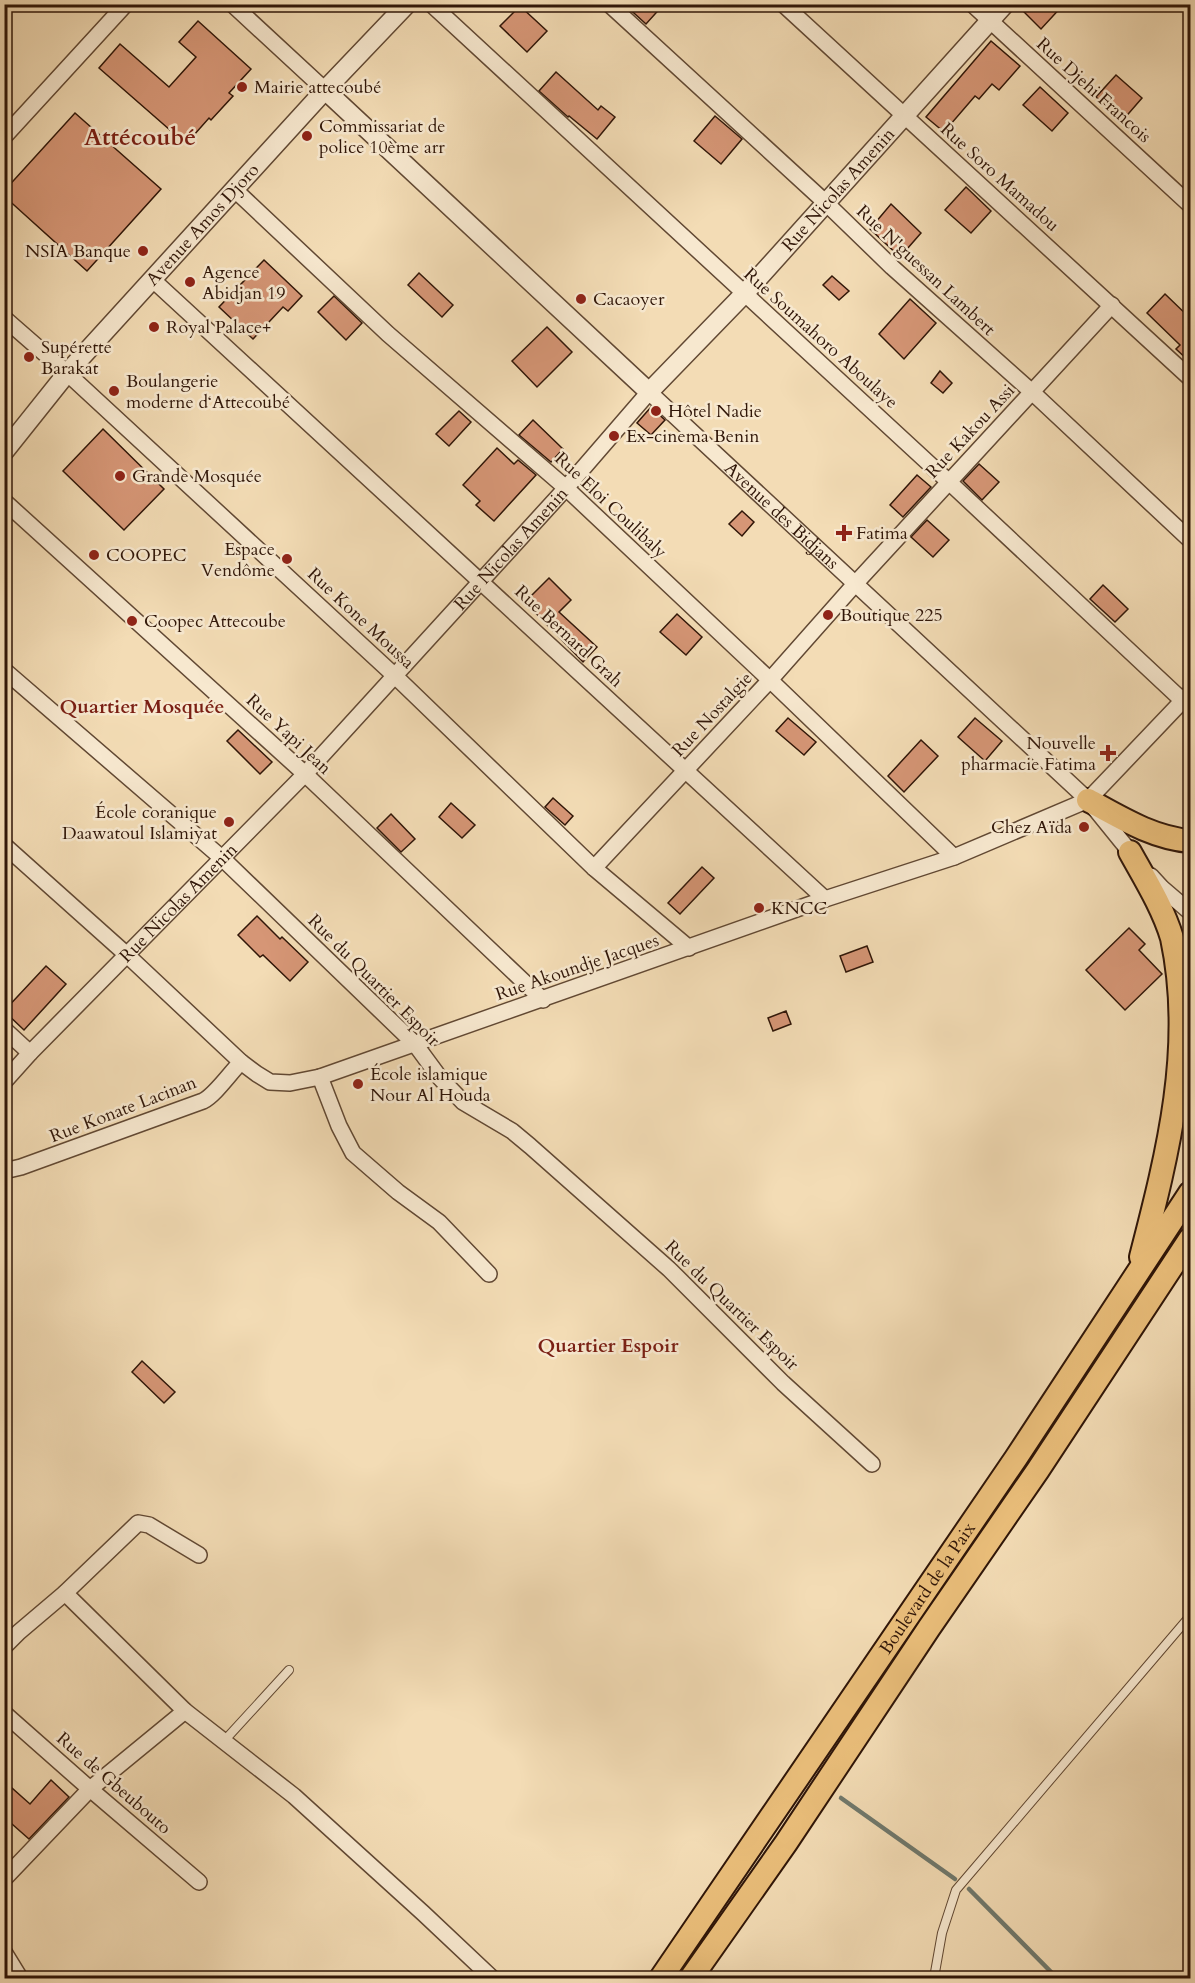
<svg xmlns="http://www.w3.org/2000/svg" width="1195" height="1983" font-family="Cardo,serif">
<rect width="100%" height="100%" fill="#f3dcb5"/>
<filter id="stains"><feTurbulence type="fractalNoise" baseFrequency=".00333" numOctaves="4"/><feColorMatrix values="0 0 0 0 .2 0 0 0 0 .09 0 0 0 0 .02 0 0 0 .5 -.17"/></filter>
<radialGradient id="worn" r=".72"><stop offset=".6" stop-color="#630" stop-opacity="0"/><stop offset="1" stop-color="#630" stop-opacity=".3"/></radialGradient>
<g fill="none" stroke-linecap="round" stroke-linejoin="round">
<!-- stream -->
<g stroke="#70796d" stroke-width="4.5">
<polyline points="841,1798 955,1879"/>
<polyline points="969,1889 1057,1978"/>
</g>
</g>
<!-- building -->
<g fill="#d69676" stroke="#301608" stroke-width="1.5">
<polygon points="624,4 664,4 646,24"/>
<polygon points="1016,4 1064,4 1041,29"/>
<polygon points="520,6 547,31 527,52 500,26"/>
<polygon points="198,21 251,69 229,93 233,96 211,120 209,118 186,144 99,68 120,44 169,87 196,57 179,42"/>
<polygon points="991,41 1020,66 999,90 992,84 979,99 975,96 944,132 926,117"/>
<polygon points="556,72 598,110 601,106 615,117 597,139 569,116 568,117 539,91"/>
<polygon points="1116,75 1142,98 1123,120 1096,97"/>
<polygon points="1040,87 1068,113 1052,131 1023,105"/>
<polygon points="75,113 161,189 87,271 4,196 4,191"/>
<polygon points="715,116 742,139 721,164 694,141"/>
<polygon points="966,187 991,211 971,233 945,210"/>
<polygon points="891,204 921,233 900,257 870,229"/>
<polygon points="264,260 302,296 288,311 283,307 253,339 219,307"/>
<polygon points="419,273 453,305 442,317 408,285"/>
<polygon points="832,276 849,291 839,300 823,285"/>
<polygon points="1165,294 1191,319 1191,363 1176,349 1180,345 1147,313"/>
<polygon points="334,296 362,323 346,340 318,312"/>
<polygon points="910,299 936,323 904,359 879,334"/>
<polygon points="547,327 572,352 537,387 512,361"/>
<polygon points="940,371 952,383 943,393 931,383"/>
<polygon points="651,407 665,420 651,435 637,423"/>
<polygon points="459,411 471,422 449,446 436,434"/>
<polygon points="533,420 563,449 551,462 519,435"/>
<polygon points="103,429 164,489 124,530 63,471"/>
<polygon points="497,448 514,464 518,460 536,475 494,521 476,505 480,501 463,485"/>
<polygon points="979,464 999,482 982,500 963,481"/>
<polygon points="917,475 931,487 903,517 890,505"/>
<polygon points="742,511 754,522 742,536 729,524"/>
<polygon points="927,520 949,540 933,557 911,537"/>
<polygon points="549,578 571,600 559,612 597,647 583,662 525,602"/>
<polygon points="1103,585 1128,609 1115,622 1090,599"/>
<polygon points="677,614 702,637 686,655 660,632"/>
<polygon points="788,718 816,742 804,755 776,731"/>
<polygon points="975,718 1002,741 985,761 958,737"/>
<polygon points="238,730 272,762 260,774 227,741"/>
<polygon points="921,740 938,756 904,792 888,776"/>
<polygon points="553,798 573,816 565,825 545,807"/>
<polygon points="451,803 475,825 462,838 439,817"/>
<polygon points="391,814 415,839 401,852 377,828"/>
<polygon points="702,867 714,878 680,914 668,903"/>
<polygon points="257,916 280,939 282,937 308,962 290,981 263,955 260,957 238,935"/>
<polygon points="1129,928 1145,944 1139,950 1162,974 1125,1010 1086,970"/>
<polygon points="867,946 873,962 846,972 840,956"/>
<polygon points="46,966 66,984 24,1030 4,1011"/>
<polygon points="786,1011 791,1024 773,1031 768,1018"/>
<polygon points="142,1361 175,1392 164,1403 132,1372"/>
<polygon points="51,1780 69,1797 29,1839 4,1817 4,1781 30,1804"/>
</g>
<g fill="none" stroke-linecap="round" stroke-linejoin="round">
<defs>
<g id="service">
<polyline points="224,1741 289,1670"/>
<polyline points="934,1978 942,1933 956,1890 1190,1616"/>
</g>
<g id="minor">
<polyline points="232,4 325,90"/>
<polyline points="431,4 949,482 1184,702"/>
<polyline points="609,4 826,203 892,267 1032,392 1190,540"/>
<polyline points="783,4 1190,378"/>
<polyline points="972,4 1190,205"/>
<polyline points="4,137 126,4"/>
<polyline points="234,189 388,334 566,488 770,680 954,857"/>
<polyline points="153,280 825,899"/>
<polyline points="4,318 67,373 395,676 594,868 689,948"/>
<polyline points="4,501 305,774 543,1000"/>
<polyline points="4,670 223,859 415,1044 440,1078 463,1102 512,1131 530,1146 669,1269 783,1383 872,1464"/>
<polyline points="4,845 127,955 241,1062 257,1074 270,1082 290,1083 320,1077 825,899 954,857 1088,800 1190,693"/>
<polyline points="594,868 770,680 855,584 1112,305"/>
<polyline points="1151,876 1162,888 1190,912"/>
<polyline points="4,1029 30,1053"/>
<polyline points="320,1077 339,1126 353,1153 398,1192 439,1222 489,1274"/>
<path id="s1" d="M 4,1082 L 30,1053 L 305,774 L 566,488 L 649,392 L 1088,800 L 1135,858"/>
<path d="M 4,1171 L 21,1167 L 203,1101 C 215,1095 230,1073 241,1062"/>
<polyline points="65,1593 185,1711 294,1796 423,1913 492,1978"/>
<polyline points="4,1647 19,1632 65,1593 138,1523 149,1525 199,1555"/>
<polyline points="4,1713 90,1789 199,1882"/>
<polyline points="4,1879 90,1789 185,1711"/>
<polyline points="4,1952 20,1978"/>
</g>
<g id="tertiary">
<path id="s2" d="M 325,90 L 649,392 L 744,294 L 1005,4"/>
<path id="s3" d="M 4,452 L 67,373 L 325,90 L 407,4"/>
</g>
<g id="primary">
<path d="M 1088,800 C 1121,818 1153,838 1190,841"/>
<path d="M 1130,852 C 1145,879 1163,908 1172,938 C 1195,1046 1168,1153 1141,1257"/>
<path id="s4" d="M 661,1978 L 1016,1458 L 1190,1193"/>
<polyline points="691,1978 786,1843 929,1628 1038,1470 1190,1239"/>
</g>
</defs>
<!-- service casing -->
<use href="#service" stroke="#614833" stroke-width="10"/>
<!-- minor casing -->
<use href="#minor" stroke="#614833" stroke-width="18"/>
<!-- tertiary casing -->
<use href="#tertiary" stroke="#614833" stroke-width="21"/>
<!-- primary casing -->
<use href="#primary" stroke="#301608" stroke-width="26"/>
<!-- service -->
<use href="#service" stroke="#f7e8cf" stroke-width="8"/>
<!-- minor -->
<use href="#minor" stroke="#f7e8cf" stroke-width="15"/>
<!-- tertiary -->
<use href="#tertiary" stroke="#f7e8cf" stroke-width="18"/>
<!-- primary -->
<use href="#primary" stroke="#eabe7a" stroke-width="22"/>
</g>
<!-- markers -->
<g fill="#8f2418" stroke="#f7e8cf" stroke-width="2">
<circle cx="242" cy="87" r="6"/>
<circle cx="307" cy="136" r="6"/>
<circle cx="143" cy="251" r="6"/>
<circle cx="190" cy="282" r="6"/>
<circle cx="581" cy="299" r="6"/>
<circle cx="154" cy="327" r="6"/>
<circle cx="29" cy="357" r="6"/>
<circle cx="114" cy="391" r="6"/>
<circle cx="656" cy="411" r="6"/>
<circle cx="614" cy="436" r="6"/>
<circle cx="120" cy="476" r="6"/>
<path d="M841 524h6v6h6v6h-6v6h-6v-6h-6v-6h6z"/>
<circle cx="94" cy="555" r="6"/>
<circle cx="287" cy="559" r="6"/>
<circle cx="828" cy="615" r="6"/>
<circle cx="132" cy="621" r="6"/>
<path d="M1105 744h6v6h6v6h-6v6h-6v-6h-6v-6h6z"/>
<circle cx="229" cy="822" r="6"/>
<circle cx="1084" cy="827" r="6"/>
<circle cx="759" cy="908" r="6"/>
<circle cx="358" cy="1084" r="6"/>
</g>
<g text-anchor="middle" stroke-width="5" stroke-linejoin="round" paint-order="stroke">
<!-- poi labels -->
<g font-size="18" fill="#301608" stroke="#f7e8cf" text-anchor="start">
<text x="254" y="93">Mairie attecoubé</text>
<text x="319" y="132">Commissariat de<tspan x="319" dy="21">police 10ème arr</tspan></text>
<text x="131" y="257" text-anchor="end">NSIA Banque</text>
<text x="202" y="278">Agence<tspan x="202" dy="21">Abidjan 19</tspan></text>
<text x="593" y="305">Cacaoyer</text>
<text x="166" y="333">Royal Palace+</text>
<text x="41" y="353">Supérette<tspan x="41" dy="21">Barakat</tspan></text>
<text x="126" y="387">Boulangerie<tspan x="126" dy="21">moderne d‘Attecoubé</tspan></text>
<text x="668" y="417">Hôtel Nadie</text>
<text x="626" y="442">Ex-cinema Benin</text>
<text x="132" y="482">Grande Mosquée</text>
<text x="856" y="539">Fatima</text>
<text x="275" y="555" text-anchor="end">Espace<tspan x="275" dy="21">Vendôme</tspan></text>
<text x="106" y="561">COOPEC</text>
<text x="840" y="621">Boutique 225</text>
<text x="144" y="627">Coopec Attecoube</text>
<text x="1096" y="749" text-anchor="end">Nouvelle<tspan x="1096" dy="21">pharmacie Fatima</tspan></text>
<text x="217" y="818" text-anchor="end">École coranique<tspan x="217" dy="21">Daawatoul Islamiyat</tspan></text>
<text x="1072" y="833" text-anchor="end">Chez Aïda</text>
<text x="771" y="914">KNCC</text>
<text x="370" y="1080">École islamique<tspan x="370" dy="21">Nour Al Houda</tspan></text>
</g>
<!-- street labels -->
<g font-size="18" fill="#301608" stroke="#f7e8cf">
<text transform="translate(1094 90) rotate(42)" y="6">Rue Djehi Francois</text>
<text transform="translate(1000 177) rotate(42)" y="6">Rue Soro Mamadou</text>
<text dy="6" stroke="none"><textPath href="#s2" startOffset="720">Rue Nicolas Amenin</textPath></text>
<text dy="6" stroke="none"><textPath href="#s3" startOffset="302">Avenue Amos Djoro</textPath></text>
<text transform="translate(926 270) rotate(43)" y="6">Rue N'guessan Lambert</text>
<text transform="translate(821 338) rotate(42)" y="6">Rue Soumahoro Aboulaye</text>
<text transform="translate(970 431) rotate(-47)" y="6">Rue Kakou Assi</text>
<text transform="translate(611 505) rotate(43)" y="6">Rue Eloi Coulibaly</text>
<text dy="6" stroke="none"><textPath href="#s1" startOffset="1126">Avenue des Bidjans</textPath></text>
<text dy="6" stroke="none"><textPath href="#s1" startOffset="736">Rue Nicolas Amenin</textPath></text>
<text transform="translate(361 618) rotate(43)" y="6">Rue Kone Moussa</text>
<text transform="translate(569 636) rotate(43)" y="6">Rue Bernard Grah</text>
<text transform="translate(712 714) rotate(-47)" y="6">Rue Nostalgie</text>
<text transform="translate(289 734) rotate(43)" y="6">Rue Yapi Jean</text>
<text dy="6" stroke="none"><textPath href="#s1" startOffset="250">Rue Nicolas Amenin</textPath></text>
<text transform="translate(577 967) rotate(-19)" y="6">Rue Akoundje Jacques</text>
<text transform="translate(374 980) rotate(45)" y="6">Rue du Quartier Espoir</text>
<text transform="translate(123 1109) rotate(-21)" y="6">Rue Konate Lacinan</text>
<text transform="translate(732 1305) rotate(44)" y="6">Rue du Quartier Espoir</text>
<text dy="6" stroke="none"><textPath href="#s4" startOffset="472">Boulevard de la Paix</textPath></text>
<text transform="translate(114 1783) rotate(41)" y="6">Rue de Gbeubouto</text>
</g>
<!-- neighbourhood labels -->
<g font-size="20" font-weight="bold" fill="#7a1f14" stroke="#f7e8cf">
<text x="142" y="713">Quartier Mosquée</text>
<text x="608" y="1352">Quartier Espoir</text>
</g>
<!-- district labels -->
<g font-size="24" font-weight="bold" fill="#7a1f14" stroke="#f7e8cf">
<text x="140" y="145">Attécoubé</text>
</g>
</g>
<!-- margin -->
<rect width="1195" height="1983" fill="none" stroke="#f3dcb5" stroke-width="24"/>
<rect x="6" y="6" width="1183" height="1971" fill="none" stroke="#301608" stroke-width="3"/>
<rect x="12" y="12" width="1171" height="1959" fill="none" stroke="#301608" stroke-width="1.5"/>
<rect width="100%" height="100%" filter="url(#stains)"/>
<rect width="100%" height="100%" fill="url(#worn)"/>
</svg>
